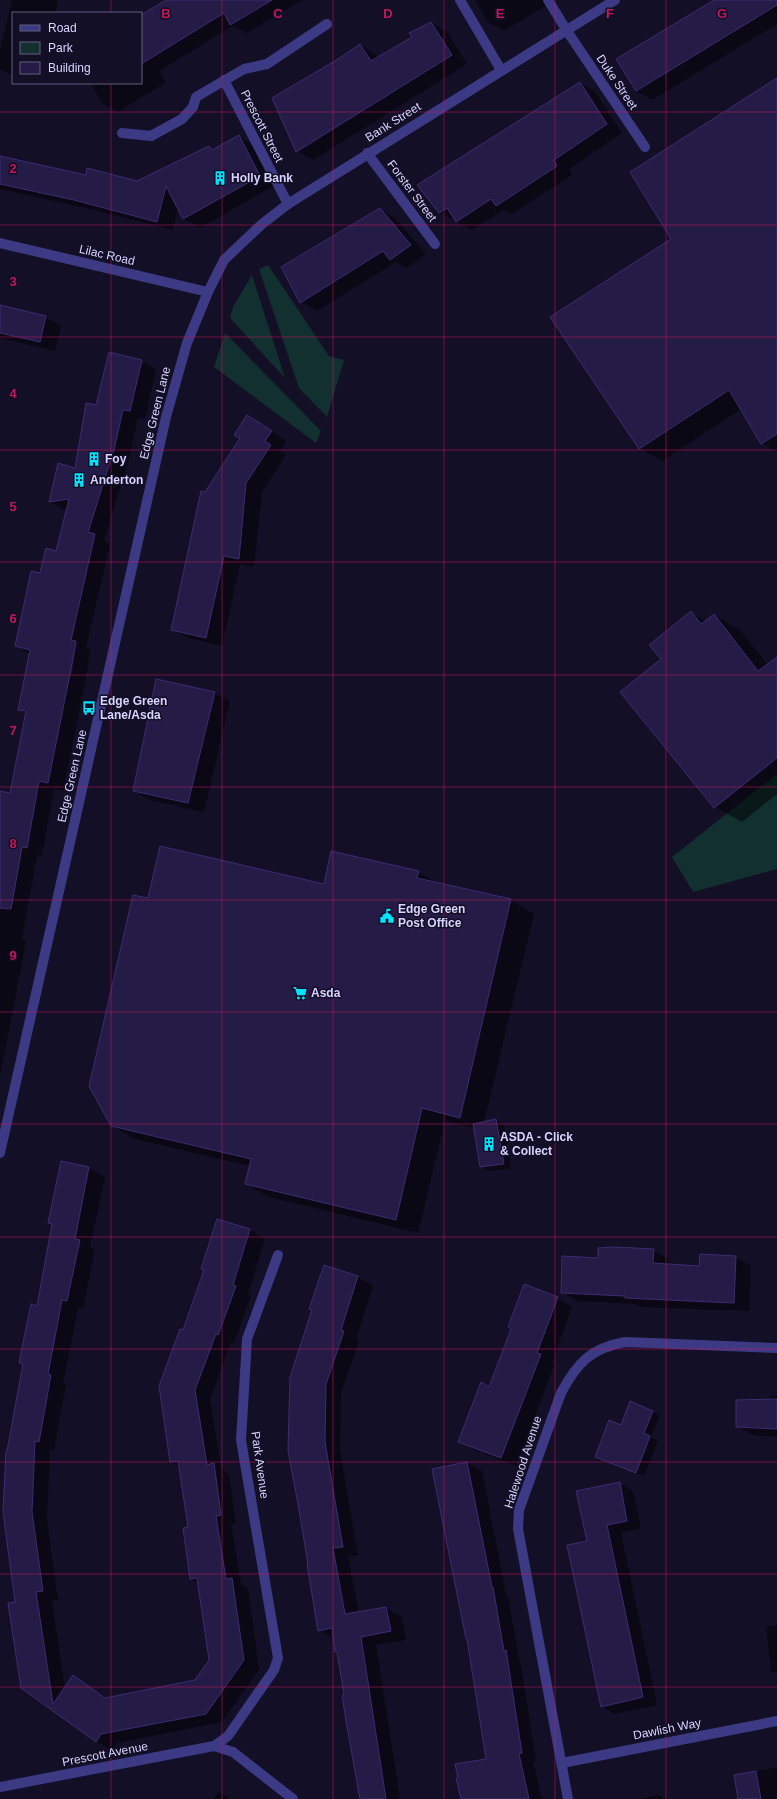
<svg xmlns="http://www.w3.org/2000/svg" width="777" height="1799" font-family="Helvetica,sans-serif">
<rect width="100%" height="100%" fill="#130f26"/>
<!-- green -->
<g fill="#12302f">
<polygon points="268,265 329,356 344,360 327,417 299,388 259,269"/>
<polygon points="252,275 285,378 230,318 233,307"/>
<polygon points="225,333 321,431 316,443 214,367"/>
<polygon points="777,774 777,869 693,892 672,857"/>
</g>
<!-- shadow -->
<g fill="#0007" fill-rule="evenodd">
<polygon points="12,0 58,0 55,13 13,13 13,76 0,69 0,51"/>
<polygon points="167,0 302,0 247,33 233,26 159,71 166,82 118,112 102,103 91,83 141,83 141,16"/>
<polygon points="475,0 548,0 550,3 504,31 488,22"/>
<polygon points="716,0 777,0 777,24 652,100 637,91 618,59"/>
<polygon points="431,23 447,32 467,64 313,160 297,151 274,99 360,45 375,54 378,58 413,37"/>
<polygon points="777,79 777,452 762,443 741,409 662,461 640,448 673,239"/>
<polygon points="580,83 595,92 622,133 569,169 572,175 512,214 503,210 472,230 440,212"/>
<polygon points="239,137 255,146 275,185 200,228 184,219 178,207 173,230 90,209 0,189 0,157 86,177 137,182 209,147 214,150"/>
<polygon points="380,209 395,218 426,254 407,268 396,262 317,311 301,302"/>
<polygon points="0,306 46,317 61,326 55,351 0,338"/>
<path d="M 141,361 L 156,369 L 145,419 L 138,418 L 129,459 L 104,540 L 110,544 L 86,648 L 90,651 L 86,678 L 63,791 L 54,789 L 42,856 L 37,855 L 22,939 L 26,941 L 0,1077 L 0,807 L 11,794 L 27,714 L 19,709 L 30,654 L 17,646 L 41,574 L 56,552 L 67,510 L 65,510 L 50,502 L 75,469 L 97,407 ZM 75,641 L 77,641 L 72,674 L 70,674 Z"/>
<polygon points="247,416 287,441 280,451 286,455 262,492 254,567 240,564 222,646 188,638 172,629 241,438"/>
<polygon points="691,613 706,621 714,615 740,630 768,665 777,658 777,794 742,822 715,807 662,660"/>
<polygon points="214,693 230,701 204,812 149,800 134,791"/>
<polygon points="418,872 437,883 511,900 534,914 484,1122 496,1120 504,1125 511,1168 489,1171 481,1166 475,1128 445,1121 418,1233 269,1197 246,1184 250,1166 135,1139 112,1126 149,899 325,885"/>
<polygon points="62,1163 89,1168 105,1177 90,1247 95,1250 83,1309 78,1308 63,1383 66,1384 54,1450 50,1449 47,1521 58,1600 52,1601 65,1689 73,1676 107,1698 196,1681 210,1660 198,1583 191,1579 189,1528 179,1466 171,1462 183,1331 205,1270 217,1220 250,1230 265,1239 248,1294 251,1296 234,1343 231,1342 210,1399 221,1469 229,1474 236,1524 231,1524 241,1584 248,1588 259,1669 222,1722 117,1743 112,1750 96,1741 22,1687 16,1603 24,1365 20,1363 37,1307 53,1225 50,1223"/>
<path d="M 653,1250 L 669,1259 L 668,1265 L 700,1267 L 700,1256 L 736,1257 L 751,1266 L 749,1311 L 641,1307 L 636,1304 L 577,1301 L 562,1292 L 599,1259 ZM 576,1292 L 630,1295 L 630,1297 L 576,1294 Z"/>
<polygon points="325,1266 358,1277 373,1286 356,1340 359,1341 341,1393 340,1451 358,1555 348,1557 359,1613 386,1608 402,1617 406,1640 376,1645 400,1799 361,1799 338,1653 334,1639 319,1630 309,1565 313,1310"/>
<polygon points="557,1298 572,1307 552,1362 555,1364 516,1466 475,1450 459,1441 490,1388"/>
<polygon points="770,1396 777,1396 777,1437 753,1435 737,1426 770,1400"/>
<polygon points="652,1412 660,1416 651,1437 658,1441 644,1476 596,1457 622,1426"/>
<polygon points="467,1463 482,1471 506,1595 508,1596 519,1659 520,1660 536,1761 533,1762 542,1799 462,1799 487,1759 469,1640 433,1470"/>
<polygon points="619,1483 633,1491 641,1528 621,1533 657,1705 615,1714 601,1706 588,1542"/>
<polygon points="777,1625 777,1674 771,1671 766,1627"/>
<polygon points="777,1767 777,1799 739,1799 735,1776"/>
<polygon points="218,1792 230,1799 214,1799"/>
<polygon points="658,1795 665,1799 640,1799"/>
</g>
<!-- building -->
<g fill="#241b47" stroke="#3b2d73">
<polygon points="166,0 272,0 230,25 224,13 141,64 141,15"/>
<polygon points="714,0 777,0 777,5 636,91 616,59"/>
<polygon points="431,22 452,55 296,152 272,98 338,59 360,44 371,61 412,37 409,33"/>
<polygon points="777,78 777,434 761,444 729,390 639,449 550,317 671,239 630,172"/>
<polygon points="580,82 607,124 554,160 557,166 496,206 491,199 456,222 447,208 439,213 417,185"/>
<polygon points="239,135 260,176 183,219 166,186 157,222 74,200 0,184 0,156 86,175 87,168 137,181 209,146 212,150"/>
<polygon points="380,208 411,245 390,260 383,251 300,303 281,267"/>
<polygon points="0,305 46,316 40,342 0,333"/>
<polygon points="109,352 142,360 130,411 123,410 114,450 88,532 95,534 71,640 76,641 71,669 48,783 39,781 27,848 22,847 11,909 0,908 0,791 10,793 26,711 18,710 30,650 15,646 31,571 40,573 46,548 56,551 69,499 49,502 58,463 75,468 86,403 96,405"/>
<polygon points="247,415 272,431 265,441 271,445 246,483 239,559 224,556 206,638 171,630 201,491 205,492 240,438 234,435"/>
<polygon points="691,611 701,624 714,614 758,671 777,657 777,758 714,808 620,692 661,659 649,645"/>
<polygon points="156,679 215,692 188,803 133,791"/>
<polygon points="160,846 324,884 331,851 419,871 417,878 511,899 460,1118 422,1108 396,1220 245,1184 251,1159 111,1126 89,1086 133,895 148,898"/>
<polygon points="496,1119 504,1164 480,1167 473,1124"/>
<polygon points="61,1161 89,1167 75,1239 80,1240 67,1301 62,1300 48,1374 51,1375 39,1442 35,1441 32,1512 43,1591 36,1592 53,1704 73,1675 105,1698 195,1680 209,1660 197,1578 190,1579 183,1528 188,1527 178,1461 170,1462 159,1386 180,1329 183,1330 204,1270 201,1269 217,1219 250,1229 233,1285 236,1286 218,1335 216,1334 195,1390 207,1465 214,1463 221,1515 216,1516 221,1548 226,1579 232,1578 244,1660 206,1714 101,1734 96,1742 21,1688 8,1603 15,1602 3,1512 6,1451 7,1451 23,1364 19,1363 25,1333 31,1304 37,1306 52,1224 48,1223"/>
<polygon points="615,1247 654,1249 653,1263 699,1266 700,1254 736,1256 734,1303 625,1298 625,1296 561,1293 562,1256 598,1258 598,1248"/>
<polygon points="324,1265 358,1276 341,1330 344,1331 326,1384 325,1442 343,1547 333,1548 345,1614 386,1607 391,1631 361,1637 386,1799 360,1799 346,1721 342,1695 344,1694 337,1652 335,1652 332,1628 318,1631 307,1564 308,1564 298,1504 288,1451 290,1377 312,1310 309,1309"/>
<polygon points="524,1284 558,1297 537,1353 541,1354 501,1458 458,1442 481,1382 489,1387 511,1329 508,1327"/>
<polygon points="777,1399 777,1429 736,1427 736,1400"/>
<polygon points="630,1401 653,1411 644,1433 650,1436 636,1473 595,1457 609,1420 621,1425"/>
<polygon points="467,1462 492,1587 493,1587 504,1651 506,1650 522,1753 519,1754 529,1799 461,1799 456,1778 458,1778 455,1764 486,1759 467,1639 466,1639 432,1469"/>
<polygon points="620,1482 627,1521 607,1525 643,1697 601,1707 567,1545 587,1541 576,1491"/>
<polygon points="756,1771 761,1799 738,1799 734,1775"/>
</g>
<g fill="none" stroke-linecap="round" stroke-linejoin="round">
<!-- minor -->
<g stroke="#3d3a85" stroke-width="10">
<polyline points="460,0 501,70"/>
<polyline points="548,0 567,31 645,147"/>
<polyline points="224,80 288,204"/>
<polyline points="122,133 151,136 182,119 193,107 196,97 244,69 267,64 327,24"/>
<polyline points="367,153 435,244"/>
<polyline points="0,243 208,292"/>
<polyline points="0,1153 166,417 187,343 208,292 224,260 262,224 288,204 615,0"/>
<polyline points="214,1746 233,1752 293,1799"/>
<polyline points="562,1763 777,1721"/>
<polyline points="0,1787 214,1746 228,1736 274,1670 278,1658 241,1440 247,1339 278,1255"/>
<path d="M 568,1799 L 518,1529 L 519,1510 L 561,1393 C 577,1363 591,1348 625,1342 L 777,1348"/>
</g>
</g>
<!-- grid -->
<path fill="none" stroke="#c2185b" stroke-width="1" stroke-opacity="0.55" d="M 111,0 L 111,13M 222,0 L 222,1799M 333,0 L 333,1799M 444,0 L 444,1799M 555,0 L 555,1799M 666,0 L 666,1799M 111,83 L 111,1799M 0,112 L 777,112M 0,225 L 777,225M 0,337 L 777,337M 0,450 L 777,450M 0,562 L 777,562M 0,675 L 777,675M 0,787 L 777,787M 0,900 L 777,900M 0,1012 L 777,1012M 0,1124 L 777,1124M 0,1237 L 777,1237M 0,1349 L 777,1349M 0,1462 L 777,1462M 0,1574 L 777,1574M 0,1687 L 777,1687"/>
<!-- icons -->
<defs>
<symbol id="building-bare" viewBox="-9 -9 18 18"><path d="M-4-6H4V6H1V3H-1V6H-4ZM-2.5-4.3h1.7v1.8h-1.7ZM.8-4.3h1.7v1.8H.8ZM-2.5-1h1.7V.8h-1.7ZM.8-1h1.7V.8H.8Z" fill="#00e5ff" stroke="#130f26" stroke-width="2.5" paint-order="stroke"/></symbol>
<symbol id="bus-bare" viewBox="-9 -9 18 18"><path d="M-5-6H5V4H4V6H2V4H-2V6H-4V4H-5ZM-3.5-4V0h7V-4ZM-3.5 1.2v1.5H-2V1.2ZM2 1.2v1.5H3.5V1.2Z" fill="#00e5ff" stroke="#130f26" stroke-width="2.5" paint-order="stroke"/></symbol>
<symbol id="civic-bare" viewBox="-9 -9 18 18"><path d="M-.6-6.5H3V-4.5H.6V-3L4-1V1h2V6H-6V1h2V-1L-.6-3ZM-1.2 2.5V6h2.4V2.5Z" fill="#00e5ff" stroke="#130f26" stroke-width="2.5" paint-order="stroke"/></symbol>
<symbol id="supermarket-bare" viewBox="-9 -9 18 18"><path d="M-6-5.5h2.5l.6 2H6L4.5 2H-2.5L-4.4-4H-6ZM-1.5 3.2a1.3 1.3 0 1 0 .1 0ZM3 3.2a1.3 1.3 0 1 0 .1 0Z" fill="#00e5ff" stroke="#130f26" stroke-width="2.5" paint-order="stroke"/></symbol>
</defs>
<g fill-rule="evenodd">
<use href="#building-bare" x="210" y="168" width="20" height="20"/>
<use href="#building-bare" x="84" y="449" width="20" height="20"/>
<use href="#building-bare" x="69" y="470" width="20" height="20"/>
<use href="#bus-bare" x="79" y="698" width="20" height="20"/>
<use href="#civic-bare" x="377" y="906" width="20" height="20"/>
<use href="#supermarket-bare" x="290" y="983" width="20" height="20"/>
<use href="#building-bare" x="479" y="1134" width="20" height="20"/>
</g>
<g text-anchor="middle" stroke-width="3" stroke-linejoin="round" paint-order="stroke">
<!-- street labels -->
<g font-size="12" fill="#d9d4ff" stroke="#130f26">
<text transform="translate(617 82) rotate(56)" y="4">Duke Street</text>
<text transform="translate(393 122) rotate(-32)" y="4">Bank Street</text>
<text transform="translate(262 126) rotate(63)" y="4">Prescott Street</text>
<text transform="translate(412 191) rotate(53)" y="4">Forster Street</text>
<text transform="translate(107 255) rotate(13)" y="4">Lilac Road</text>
<text transform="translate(155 413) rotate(-76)" y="4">Edge Green Lane</text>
<text transform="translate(72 776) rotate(-77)" y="4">Edge Green Lane</text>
<text transform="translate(523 1462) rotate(-72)" y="4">Halewood Avenue</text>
<text transform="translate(260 1465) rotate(82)" y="4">Park Avenue</text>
<text transform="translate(667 1729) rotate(-11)" y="4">Dawlish Way</text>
<text transform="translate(105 1754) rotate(-11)" y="4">Prescott Avenue</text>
</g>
<!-- poi labels -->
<g font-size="12" font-weight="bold" fill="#d9d4ff" stroke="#130f26" text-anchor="start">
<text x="231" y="182">Holly Bank</text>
<text x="105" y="463">Foy</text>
<text x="90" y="484">Anderton</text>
<text x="100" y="705">Edge Green<tspan x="100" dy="14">Lane/Asda</tspan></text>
<text x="398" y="913">Edge Green<tspan x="398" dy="14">Post Office</tspan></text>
<text x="311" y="997">Asda</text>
<text x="500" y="1141">ASDA - Click<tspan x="500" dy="14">&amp; Collect</tspan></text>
</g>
</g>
<g font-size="13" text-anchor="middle" font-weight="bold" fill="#c2185b" stroke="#130f26" stroke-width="3" stroke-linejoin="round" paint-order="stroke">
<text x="166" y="18">B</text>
<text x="278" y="18">C</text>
<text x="388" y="18">D</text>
<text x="500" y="18">E</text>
<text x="610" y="18">F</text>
<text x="722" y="18">G</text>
<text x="13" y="173">2</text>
<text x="13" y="286">3</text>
<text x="13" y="398">4</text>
<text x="13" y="511">5</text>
<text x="13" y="623">6</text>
<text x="13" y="735">7</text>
<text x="13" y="848">8</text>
<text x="13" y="960">9</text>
</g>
<!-- legend -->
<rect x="12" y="12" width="130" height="72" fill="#130f26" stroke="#625e7d"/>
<rect x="20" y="25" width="20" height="6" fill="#3d3a85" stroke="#625e7d"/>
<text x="48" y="32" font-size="12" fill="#d9d4ff">Road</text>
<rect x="20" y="42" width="20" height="12" fill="#12302f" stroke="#625e7d"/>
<text x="48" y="52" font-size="12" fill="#d9d4ff">Park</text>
<rect x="20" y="62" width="20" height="12" fill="#241b47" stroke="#625e7d"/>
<text x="48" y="72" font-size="12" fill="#d9d4ff">Building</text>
</svg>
